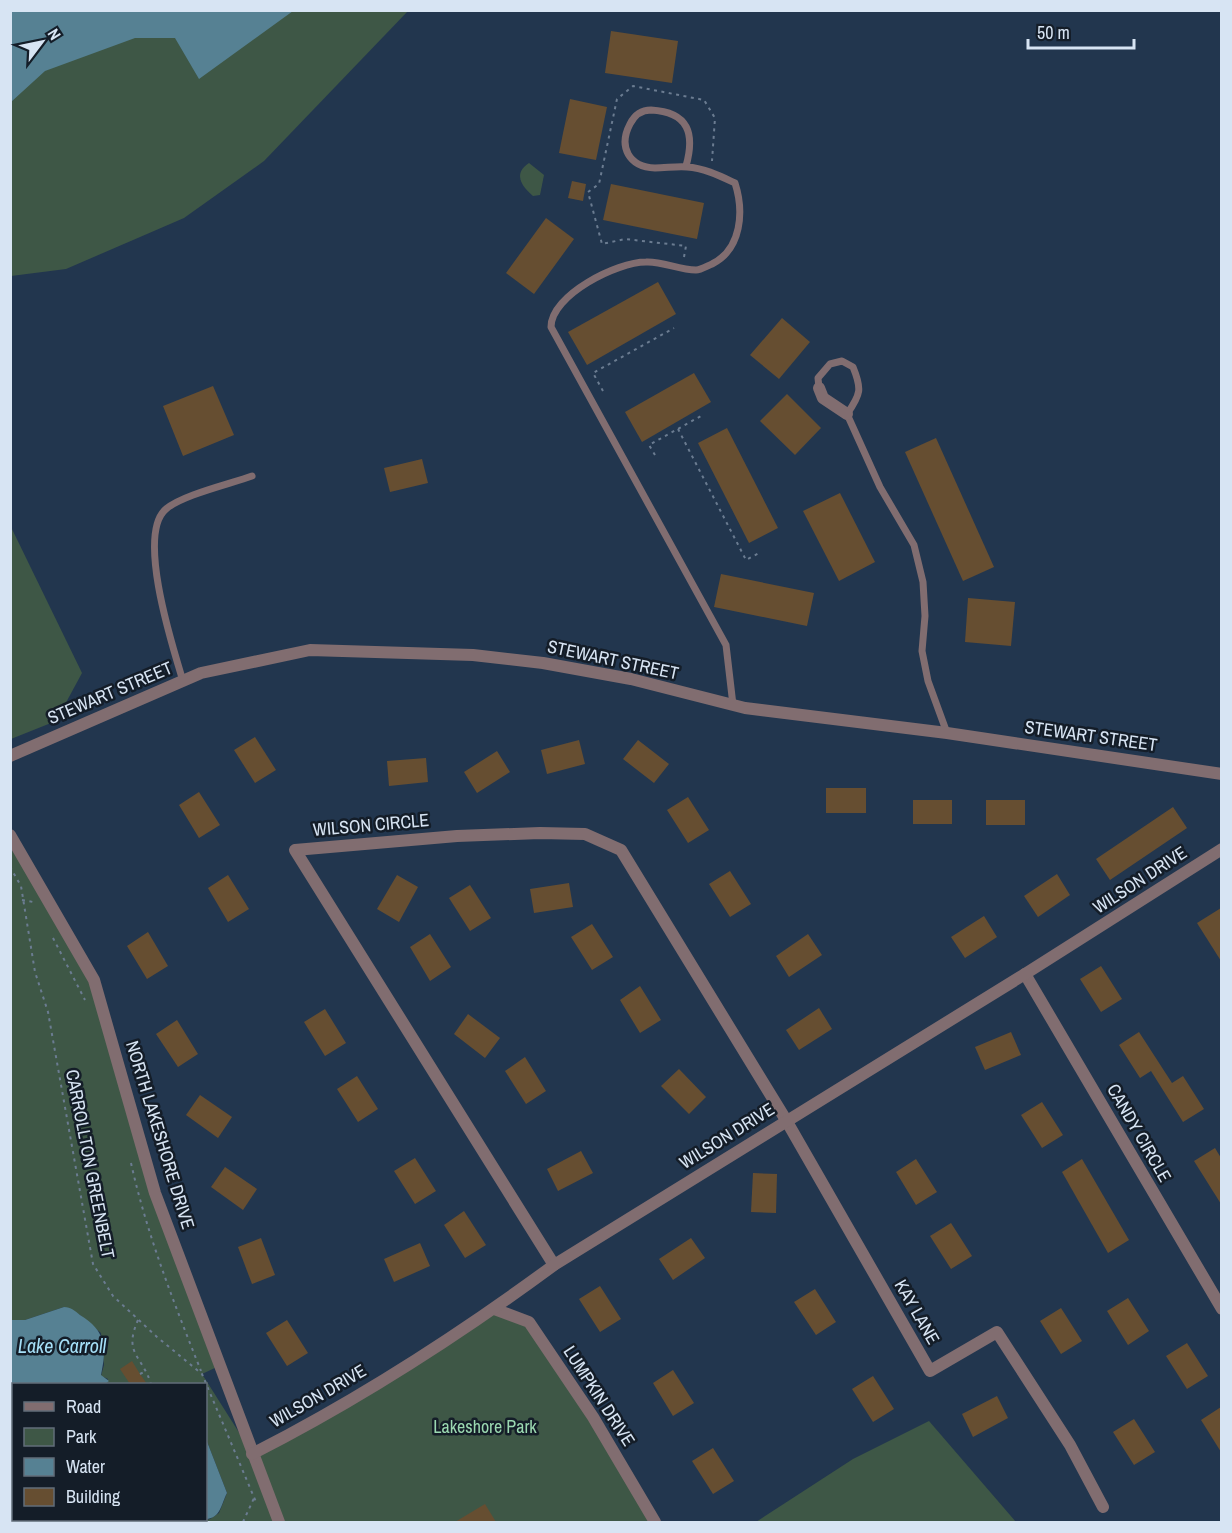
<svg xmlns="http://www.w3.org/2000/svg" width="1232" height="1533" font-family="'Archivo Narrow',sans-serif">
<rect width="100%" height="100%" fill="#22364e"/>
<!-- green -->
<g fill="#3e5746">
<polygon points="10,11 408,11 264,161 184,218 66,269 11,276"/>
<path d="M 529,163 L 544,175 L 540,195 L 533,196 C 521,186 513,173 529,163 Z"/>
<polygon points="11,527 82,673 56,721 11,739"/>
<polygon points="10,847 94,980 155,1193 219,1366 202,1374 252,1453 494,1309 529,1322 657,1522 198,1522 210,1519 219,1513 227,1493 206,1439 206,1384 105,1384 108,1379 101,1376 104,1365 101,1333 80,1315 64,1307 25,1320 11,1320"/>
<polygon points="929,1421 1016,1522 756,1522 853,1459"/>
</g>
<!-- water -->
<g fill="#568193">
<polygon points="11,10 293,10 293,11 199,79 175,38 135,38 45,71 11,102"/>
<path d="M 64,1307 C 71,1307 75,1311 80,1315 C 106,1331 107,1347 101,1375 L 109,1381 L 105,1384 L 14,1384 L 14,1520 L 203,1520 L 198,1522 L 11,1522 L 11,1320 L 25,1320 Z"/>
<path d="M 206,1439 L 227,1493 C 221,1504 221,1518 206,1519 Z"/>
</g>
<!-- building -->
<g fill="#664e31">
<polygon points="611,31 678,41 672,83 605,73"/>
<polygon points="570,99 607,107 596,160 559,153"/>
<polygon points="572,181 586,184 583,201 568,198"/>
<polygon points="611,184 704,203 697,239 603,220"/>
<polygon points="546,218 574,239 534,294 506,273"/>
<polygon points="658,282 676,314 587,365 568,332"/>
<polygon points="782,318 810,342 779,379 750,355"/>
<polygon points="694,373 711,402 642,442 625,412"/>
<polygon points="213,386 234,435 183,456 163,406"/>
<polygon points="787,394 821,428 795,455 760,421"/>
<polygon points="727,428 778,528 749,543 698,443"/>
<polygon points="936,438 994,567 963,581 905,452"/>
<polygon points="422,459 428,483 390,492 384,468"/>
<polygon points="840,493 875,562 839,581 803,511"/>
<polygon points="721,574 814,593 807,626 714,607"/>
<polygon points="968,598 1015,602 1011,646 965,642"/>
<polygon points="255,737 276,770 255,783 234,750"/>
<polygon points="579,740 585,764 547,774 541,750"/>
<polygon points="638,740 669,764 654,783 623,759"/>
<polygon points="497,751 510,772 477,793 464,772"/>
<polygon points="426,758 428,782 389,786 387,761"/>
<rect x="826" y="788" width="40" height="25"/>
<polygon points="199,792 220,825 199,838 179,805"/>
<polygon points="688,797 709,830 688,843 667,810"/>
<rect x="913" y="800" width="39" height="24"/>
<rect x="986" y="800" width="39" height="25"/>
<polygon points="1173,807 1187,828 1110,880 1096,859"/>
<polygon points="730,871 751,904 730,917 709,884"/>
<polygon points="1057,874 1070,895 1038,917 1024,896"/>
<polygon points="228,875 249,909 228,922 208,888"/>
<polygon points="397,875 418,887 399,922 377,909"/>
<polygon points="569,883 573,907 534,913 530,889"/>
<polygon points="470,885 491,918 470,931 449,898"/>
<polygon points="1221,908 1221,961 1197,923"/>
<polygon points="984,916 997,937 965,958 951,937"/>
<polygon points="592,924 613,957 592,970 571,937"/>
<polygon points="148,932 168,966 147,979 127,946"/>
<polygon points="430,934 451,967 430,981 410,947"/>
<polygon points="808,934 822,955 789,977 776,956"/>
<polygon points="1101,966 1122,999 1101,1012 1080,979"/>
<polygon points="640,986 661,1020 640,1033 620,1000"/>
<polygon points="819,1008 832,1029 799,1050 786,1030"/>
<polygon points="325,1009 346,1043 325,1056 304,1022"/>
<polygon points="468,1014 500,1038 485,1058 454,1034"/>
<polygon points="177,1020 198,1054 178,1067 156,1034"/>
<polygon points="1011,1032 1021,1055 985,1070 975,1047"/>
<polygon points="1139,1032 1172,1083 1183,1076 1204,1109 1183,1122 1151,1071 1140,1078 1119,1045"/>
<polygon points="525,1057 546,1091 526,1104 505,1071"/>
<polygon points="679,1069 706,1097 689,1114 661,1086"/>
<polygon points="357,1076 378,1109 358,1122 337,1089"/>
<polygon points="200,1095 232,1117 218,1138 186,1115"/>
<polygon points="1042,1102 1063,1135 1042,1148 1021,1115"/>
<polygon points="1215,1148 1221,1158 1221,1204 1194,1161"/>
<polygon points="581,1151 593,1173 558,1191 547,1169"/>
<polygon points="415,1158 436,1191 415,1204 394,1171"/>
<polygon points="916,1159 937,1192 916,1205 896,1172"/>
<polygon points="1082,1159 1129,1240 1108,1253 1062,1172"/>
<polygon points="225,1167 257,1189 243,1210 211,1187"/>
<polygon points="753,1173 777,1174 776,1213 751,1212"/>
<polygon points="464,1211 486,1245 465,1258 444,1225"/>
<polygon points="951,1223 972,1256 951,1269 930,1236"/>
<polygon points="261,1238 275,1275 252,1284 238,1247"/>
<polygon points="691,1238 705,1258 673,1280 659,1259"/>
<polygon points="420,1243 430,1266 394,1282 384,1259"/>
<polygon points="600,1286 621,1319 600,1332 579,1299"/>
<polygon points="815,1289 836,1322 816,1335 794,1302"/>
<polygon points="1128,1298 1149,1331 1128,1345 1107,1311"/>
<polygon points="1061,1308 1082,1341 1061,1354 1040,1321"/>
<polygon points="287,1320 308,1353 287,1366 266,1333"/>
<polygon points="1187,1343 1208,1376 1187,1389 1166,1356"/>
<polygon points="132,1361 140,1374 147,1384 130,1384 120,1369"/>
<polygon points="673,1370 694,1403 673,1416 653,1383"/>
<polygon points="873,1376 894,1409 873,1422 852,1389"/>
<polygon points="997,1396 1008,1418 973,1437 962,1414"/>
<polygon points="1221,1407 1221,1452 1201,1420"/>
<polygon points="1134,1419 1155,1452 1134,1465 1113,1432"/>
<polygon points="713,1448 734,1481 713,1494 692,1461"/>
<polygon points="485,1504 496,1522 455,1522"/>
</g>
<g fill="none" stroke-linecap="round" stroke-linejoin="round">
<!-- path -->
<g stroke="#6b7c91" stroke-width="2" stroke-dasharray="3 4.5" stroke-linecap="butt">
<polyline points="684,257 686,246 625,239 602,244 588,192 599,184 617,99 633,86 704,100 715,118 712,161"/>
<polyline points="603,391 593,373 674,328"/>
<polyline points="678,429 746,560 761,552"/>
<polyline points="655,455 649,445 701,416"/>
<polyline points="10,867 21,886 35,972 48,1012 93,1264 113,1296 157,1337 202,1374 256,1502"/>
<polyline points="22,900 33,902"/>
<polyline points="53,938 85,1000"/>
<path d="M 131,1163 C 147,1235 174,1303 201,1371"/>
<path d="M 138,1320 C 123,1354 142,1355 151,1384"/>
<polyline points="140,1374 146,1371"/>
<polyline points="185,1520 186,1522"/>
<polyline points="243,1522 254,1498"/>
</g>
<!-- service -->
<g stroke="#816d70" stroke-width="7">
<path d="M 686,166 C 695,134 689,112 651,110 C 641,110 634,116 630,124 C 618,147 629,167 655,168 C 666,168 677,166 687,167 C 704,168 720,176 735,183 C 744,211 742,249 712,264 C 707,266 701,270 696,270 C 679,270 662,261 646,262 C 617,262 551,295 551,327 L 726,645 L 733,705"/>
<path d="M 819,388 L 818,378 L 830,364 L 842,361 L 853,367 C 862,389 861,394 847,414 L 880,487 L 914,545 L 923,582 L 925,616 L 922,651 L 928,681 L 947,733"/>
<path d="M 183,681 C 173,648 136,534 166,509 C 182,495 230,484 252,476"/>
</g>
<!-- minor -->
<g stroke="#816d70" stroke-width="12">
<polyline points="819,388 823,398 847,414"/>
<polyline points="10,835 94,980 155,1193 279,1522"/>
<polyline points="1025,974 1222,1309"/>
<polyline points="554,1265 295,850 457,836 540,833 585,834 621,850 786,1120 930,1371 997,1332 1070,1445 1103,1507"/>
<polyline points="494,1309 529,1322 593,1417 655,1522"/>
<path d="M 252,1454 C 358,1400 459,1335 554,1265 L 1025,974 L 1222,849"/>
</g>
<!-- tertiary -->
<polyline stroke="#816d70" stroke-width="12" points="10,756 201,673 310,650 473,655 543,663 631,679 745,708 947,733 1222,774"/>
</g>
<g text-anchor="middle" stroke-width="5" stroke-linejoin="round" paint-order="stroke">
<!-- street labels -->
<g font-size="18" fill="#d7e4f3" stroke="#141d28">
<text transform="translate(613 660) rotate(12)" y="6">STEWART STREET</text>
<text transform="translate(110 693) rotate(-23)" y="6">STEWART STREET</text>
<text transform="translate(1091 736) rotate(8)" y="6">STEWART STREET</text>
<text transform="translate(371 825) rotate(-5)" y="6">WILSON CIRCLE</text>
<text transform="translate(1140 880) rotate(-33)" y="6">WILSON DRIVE</text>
<text transform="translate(1139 1133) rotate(60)" y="6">CANDY CIRCLE</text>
<text transform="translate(160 1135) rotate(73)" y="6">NORTH LAKESHORE DRIVE</text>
<text transform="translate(727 1136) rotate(-32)" y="6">WILSON DRIVE</text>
<text transform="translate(90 1164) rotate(79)" y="6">CARROLLTON GREENBELT</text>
<text transform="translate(917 1312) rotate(60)" y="6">KAY LANE</text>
<text transform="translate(318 1396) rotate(-30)" y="6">WILSON DRIVE</text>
<text transform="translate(599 1396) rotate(57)" y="6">LUMPKIN DRIVE</text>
</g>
<!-- park labels -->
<g font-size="18" fill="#9bd9b1" stroke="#141d28">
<text x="485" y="1433">Lakeshore Park</text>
</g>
<!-- water labels -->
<g font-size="20" font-style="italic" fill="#a5dff7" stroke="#141d28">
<text x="62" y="1353">Lake Carroll</text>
</g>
</g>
<!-- border -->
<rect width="1232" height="1533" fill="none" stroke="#d7e4f3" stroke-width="24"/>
<!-- legend -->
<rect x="12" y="1383" width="195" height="138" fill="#141d28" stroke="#626d79" stroke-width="1.5"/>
<rect x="24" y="1402" width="30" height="9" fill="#816d70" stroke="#626d79" stroke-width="1.5"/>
<text x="66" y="1413" font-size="18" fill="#d7e4f3">Road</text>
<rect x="24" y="1428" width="30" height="18" fill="#3e5746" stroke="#626d79" stroke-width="1.5"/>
<text x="66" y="1443" font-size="18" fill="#d7e4f3">Park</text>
<rect x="24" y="1458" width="30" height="18" fill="#568193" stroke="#626d79" stroke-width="1.5"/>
<text x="66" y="1473" font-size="18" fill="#d7e4f3">Water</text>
<rect x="24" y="1488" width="30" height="18" fill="#664e31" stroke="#626d79" stroke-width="1.5"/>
<text x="66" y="1503" font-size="18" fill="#d7e4f3">Building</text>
<!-- north arrow -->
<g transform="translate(42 42) rotate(58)" stroke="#141d28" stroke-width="4.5" paint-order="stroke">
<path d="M0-4.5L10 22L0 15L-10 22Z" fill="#d7e4f3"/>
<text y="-9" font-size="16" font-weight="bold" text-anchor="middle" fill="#d7e4f3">N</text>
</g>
<!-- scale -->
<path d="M1028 39v9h106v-9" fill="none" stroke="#d7e4f3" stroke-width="3"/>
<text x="1037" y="39" font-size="18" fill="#d7e4f3" stroke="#141d28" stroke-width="4.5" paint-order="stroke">50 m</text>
</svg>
